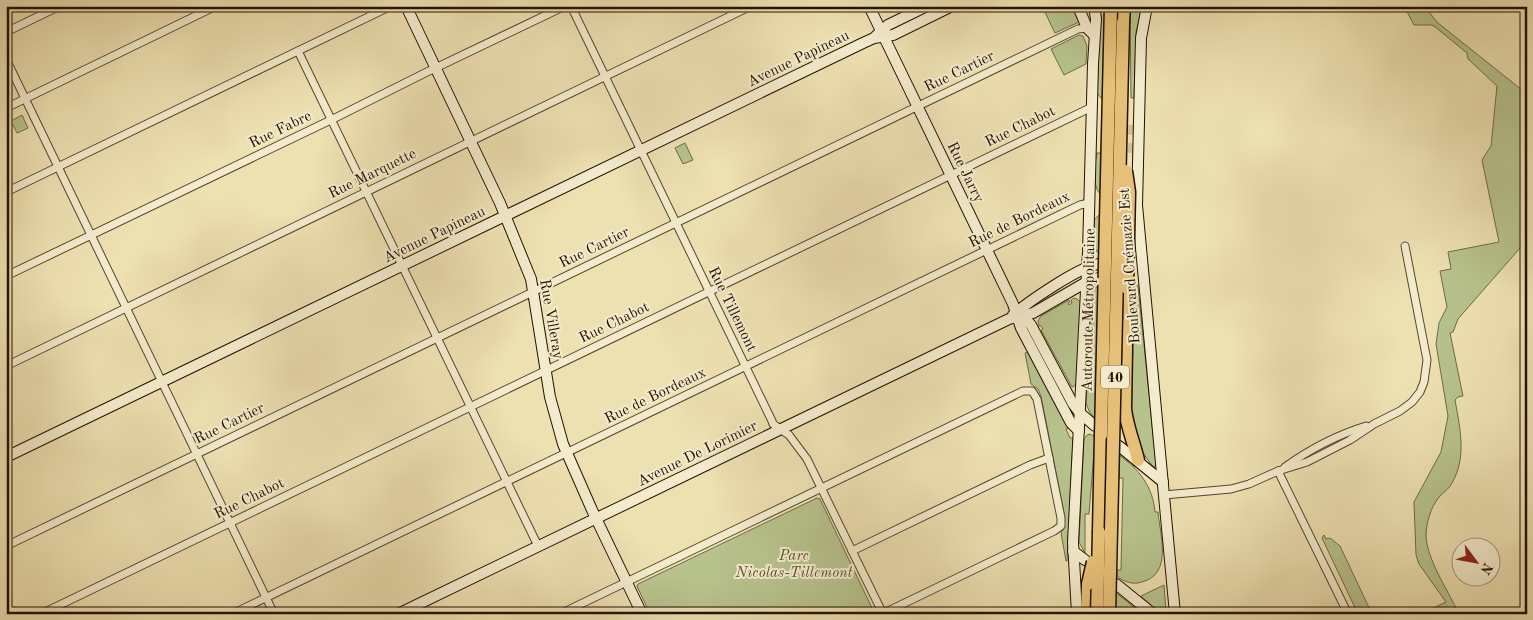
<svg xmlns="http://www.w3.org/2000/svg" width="1533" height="620" font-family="'Old Standard TT',serif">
<rect width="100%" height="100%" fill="#ede0b1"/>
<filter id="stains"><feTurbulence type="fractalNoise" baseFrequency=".004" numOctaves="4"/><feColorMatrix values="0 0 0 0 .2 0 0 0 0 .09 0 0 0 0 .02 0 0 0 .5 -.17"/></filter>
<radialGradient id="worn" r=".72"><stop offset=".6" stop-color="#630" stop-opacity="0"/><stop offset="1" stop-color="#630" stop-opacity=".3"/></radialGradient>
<!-- green -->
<g fill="#b7c28c" stroke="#6e6a46">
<polygon points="1042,6 1071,6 1079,22 1055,33"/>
<polygon points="1100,6 1105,6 1103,98 1101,98 1097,93 1099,43 1101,19"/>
<polygon points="1130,6 1142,6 1136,32 1134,98 1131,98"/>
<path d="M 1404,6 L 1424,6 L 1438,23 L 1527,94 L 1527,240 L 1458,319 L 1453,332 L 1450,333 L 1463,396 L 1458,397 L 1455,400 C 1460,428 1467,457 1452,483 C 1449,489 1444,492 1439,497 C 1431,507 1426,523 1426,536 C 1427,559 1447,589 1457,610 L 1461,614 L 1421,614 L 1446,602 L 1419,564 L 1416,555 L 1414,502 L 1441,452 L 1448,416 L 1436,344 L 1439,323 L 1447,307 L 1440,271 L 1451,269 L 1448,252 L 1499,242 L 1482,160 L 1491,146 L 1497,86 L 1468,59 L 1467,53 L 1434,26 L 1431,25 L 1414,25 Z"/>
<polygon points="1079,35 1083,36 1087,46 1086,64 1064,75 1051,49"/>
<polygon points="22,115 28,128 17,133 11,121"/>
<polygon points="685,143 693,160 683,164 675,148"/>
<path d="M 1097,153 L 1102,153 L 1101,195 C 1092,187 1094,165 1097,153 Z"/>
<polygon points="1101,213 1100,252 1097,252 1094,245 1094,220"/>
<polygon points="1131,283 1135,283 1138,286 1156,464 1154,468 1140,449 1130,421"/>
<polygon points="1097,287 1099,288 1095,419 1089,411 1086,403 1093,289"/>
<polygon points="1074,298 1077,299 1081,303 1076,385 1072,387 1041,330 1043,329 1041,326 1039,326 1038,321 1041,316 1069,300 1070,302 1068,303 1069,305 1072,303 1071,300"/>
<polygon points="1029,352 1069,428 1066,429 1070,438 1073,438 1067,561 1066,561 1061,533 1064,526 1065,518 1041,396 1038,389 1031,384 1025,353"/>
<polygon points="1090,434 1095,437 1095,440 1089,514 1085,514 1085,553 1079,542 1084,439 1087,435"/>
<path d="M 1119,455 C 1139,469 1153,487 1155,512 L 1158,512 C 1160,535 1173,574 1142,582 C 1133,585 1124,582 1117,576 L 1117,570 L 1121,570 L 1123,478 L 1119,478 Z"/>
<polygon points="817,498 820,499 872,608 871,611 865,614 650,614 637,586 638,584"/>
<polygon points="1324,535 1326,539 1330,538 1340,546 1372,614 1358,614 1322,538"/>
<polygon points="1164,585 1166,611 1164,614 1160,614 1141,596"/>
<polygon points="1116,593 1143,614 1116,614"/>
</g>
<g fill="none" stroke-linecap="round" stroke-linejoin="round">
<!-- secondary-tunnel -->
<g stroke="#cfc196" stroke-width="10" stroke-dasharray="10 5" stroke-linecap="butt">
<polyline points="1113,129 1135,130"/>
<polyline points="1113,147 1135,148"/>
</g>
<defs>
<g id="street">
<polyline points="571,6 772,421 773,424 789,435 807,459 883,614"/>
<polyline points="6,32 60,6"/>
<polyline points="298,51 538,546"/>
<polyline points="6,59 274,614"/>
<polyline points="6,108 216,6"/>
<polyline points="6,192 391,6"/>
<polyline points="6,276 337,117 425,73 565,6"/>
<polyline points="6,366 751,6"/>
<path d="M 1285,467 C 1310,449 1337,435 1366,426"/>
<polyline points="1278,471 1348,614"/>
<polyline points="1164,495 1231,489 1249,484 1278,471 1307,462 1350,440 1374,424 1400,411 1412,402 1420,392 1424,382 1427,360 1405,246"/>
<polyline points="6,546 1078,29 1087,28"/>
<polyline points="852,551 1030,465 1049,458"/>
<polyline points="41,614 1092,107"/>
<polyline points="232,614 1080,205 1089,203"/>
<polyline points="560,614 1023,391 1032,391 1037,399 1061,518 1061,526 1054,531 882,614"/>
</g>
<g id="secondary">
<polyline points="406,6 500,203 531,279 550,397 563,444 592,510 642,614"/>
<polyline points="869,6 1013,304 1021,328 1071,423 1079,431"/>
<polyline points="1078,6 1087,28 1094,35"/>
<polyline points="1147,6 1141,38 1137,205 1175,614"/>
<polyline points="876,36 888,25 927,6"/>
<polyline points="1020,313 1031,325 1073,404 1080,413 1095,426"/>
<path d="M 1013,315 C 1028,302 1080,266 1099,264"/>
<polyline points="1119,446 1163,482"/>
<polyline points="6,457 863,43 874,38 893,35 952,6"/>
<polyline points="1073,551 1085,560"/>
<polyline points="1116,584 1153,614"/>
<polyline points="398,614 1009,319 1033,313 1090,280 1099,278"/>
<polyline points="1077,614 1073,542 1088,252 1093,64 1096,19 1094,6"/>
</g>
<g id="highway">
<polyline points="1123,22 1124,6"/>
<path d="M 1127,288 L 1125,409 C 1127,427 1134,443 1138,460"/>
<polyline points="1099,532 1101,435"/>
<polyline points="1087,614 1088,584"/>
</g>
</defs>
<!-- street casing -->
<use href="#street" stroke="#56452c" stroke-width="9"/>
<!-- secondary casing -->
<use href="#secondary" stroke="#241100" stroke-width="12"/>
<!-- highway casing -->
<use href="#highway" stroke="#241100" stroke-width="15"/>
<!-- street -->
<use href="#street" stroke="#f3ebcc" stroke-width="7"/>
<!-- secondary -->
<use href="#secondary" stroke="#f3ebcc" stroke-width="10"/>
<!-- highway -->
<use href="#highway" stroke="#e6c078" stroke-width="12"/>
<defs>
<g id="highway-bridge">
<polyline points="1126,171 1129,192 1127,288"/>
<polyline points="1101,435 1111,6"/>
<polyline points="1088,584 1093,562"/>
<polyline points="1097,614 1099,532"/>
<polyline points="1109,614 1123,22"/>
</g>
</defs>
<!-- highway-bridge casing -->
<use href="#highway-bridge" stroke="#241100" stroke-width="15" stroke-linecap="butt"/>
<!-- highway-bridge -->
<use href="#highway-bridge" stroke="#e6c078" stroke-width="12"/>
</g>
<g text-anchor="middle" stroke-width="4" stroke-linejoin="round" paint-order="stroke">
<!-- shield labels -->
<rect fill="#f3ebcc" stroke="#62523d" stroke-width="1" x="1101" y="365.5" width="28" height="23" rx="4"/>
<g font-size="14" font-weight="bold" fill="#241100">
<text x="1115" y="382">40</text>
</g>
<!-- street labels -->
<g font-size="15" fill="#241100" stroke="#f3ebcc">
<text transform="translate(798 58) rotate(-26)" y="5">Avenue Papineau</text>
<text transform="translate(959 71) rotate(-26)" y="5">Rue Cartier</text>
<text transform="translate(1020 126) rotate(-26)" y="5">Rue Chabot</text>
<text transform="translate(280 129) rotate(-26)" y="5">Rue Fabre</text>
<text transform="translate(966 172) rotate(64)" y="5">Rue Jarry</text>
<text transform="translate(372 173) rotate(-26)" y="5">Rue Marquette</text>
<text transform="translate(1019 219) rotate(-26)" y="5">Rue de Bordeaux</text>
<text transform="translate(434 234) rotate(-26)" y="5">Avenue Papineau</text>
<text transform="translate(594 247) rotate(-26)" y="5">Rue Cartier</text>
<text transform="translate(1129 266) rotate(-94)" y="5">Boulevard Crémazie Est</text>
<text transform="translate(733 309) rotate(64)" y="5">Rue Tillemont</text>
<text transform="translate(1088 310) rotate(-89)" y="5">Autoroute Métropolitaine</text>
<text transform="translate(552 319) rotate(80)" y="5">Rue Villeray</text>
<text transform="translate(614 322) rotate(-26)" y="5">Rue Chabot</text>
<text transform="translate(655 395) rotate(-26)" y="5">Rue de Bordeaux</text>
<text transform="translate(229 423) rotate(-26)" y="5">Rue Cartier</text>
<text transform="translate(697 453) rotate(-26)" y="5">Avenue De Lorimier</text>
<text transform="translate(249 498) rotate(-26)" y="5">Rue Chabot</text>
</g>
<!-- park labels -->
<g font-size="15" font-style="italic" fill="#574f31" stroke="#f3ebcc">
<text x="794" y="560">Parc<tspan x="794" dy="17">Nicolas-Tillemont</tspan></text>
</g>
</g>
<!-- margin -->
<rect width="1533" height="620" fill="none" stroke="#ede0b1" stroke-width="25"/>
<rect x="8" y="8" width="1518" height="605" fill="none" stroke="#241100" stroke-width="2.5"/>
<rect x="12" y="12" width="1508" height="595" fill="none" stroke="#241100"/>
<!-- north arrow -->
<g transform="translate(1476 562) rotate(122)"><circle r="24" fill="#f3ebcc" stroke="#a0947a"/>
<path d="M0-4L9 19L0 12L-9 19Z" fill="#8f2418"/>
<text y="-8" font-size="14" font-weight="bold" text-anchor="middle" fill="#241100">N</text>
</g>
<rect width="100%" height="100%" filter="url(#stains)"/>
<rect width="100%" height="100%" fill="url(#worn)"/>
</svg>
